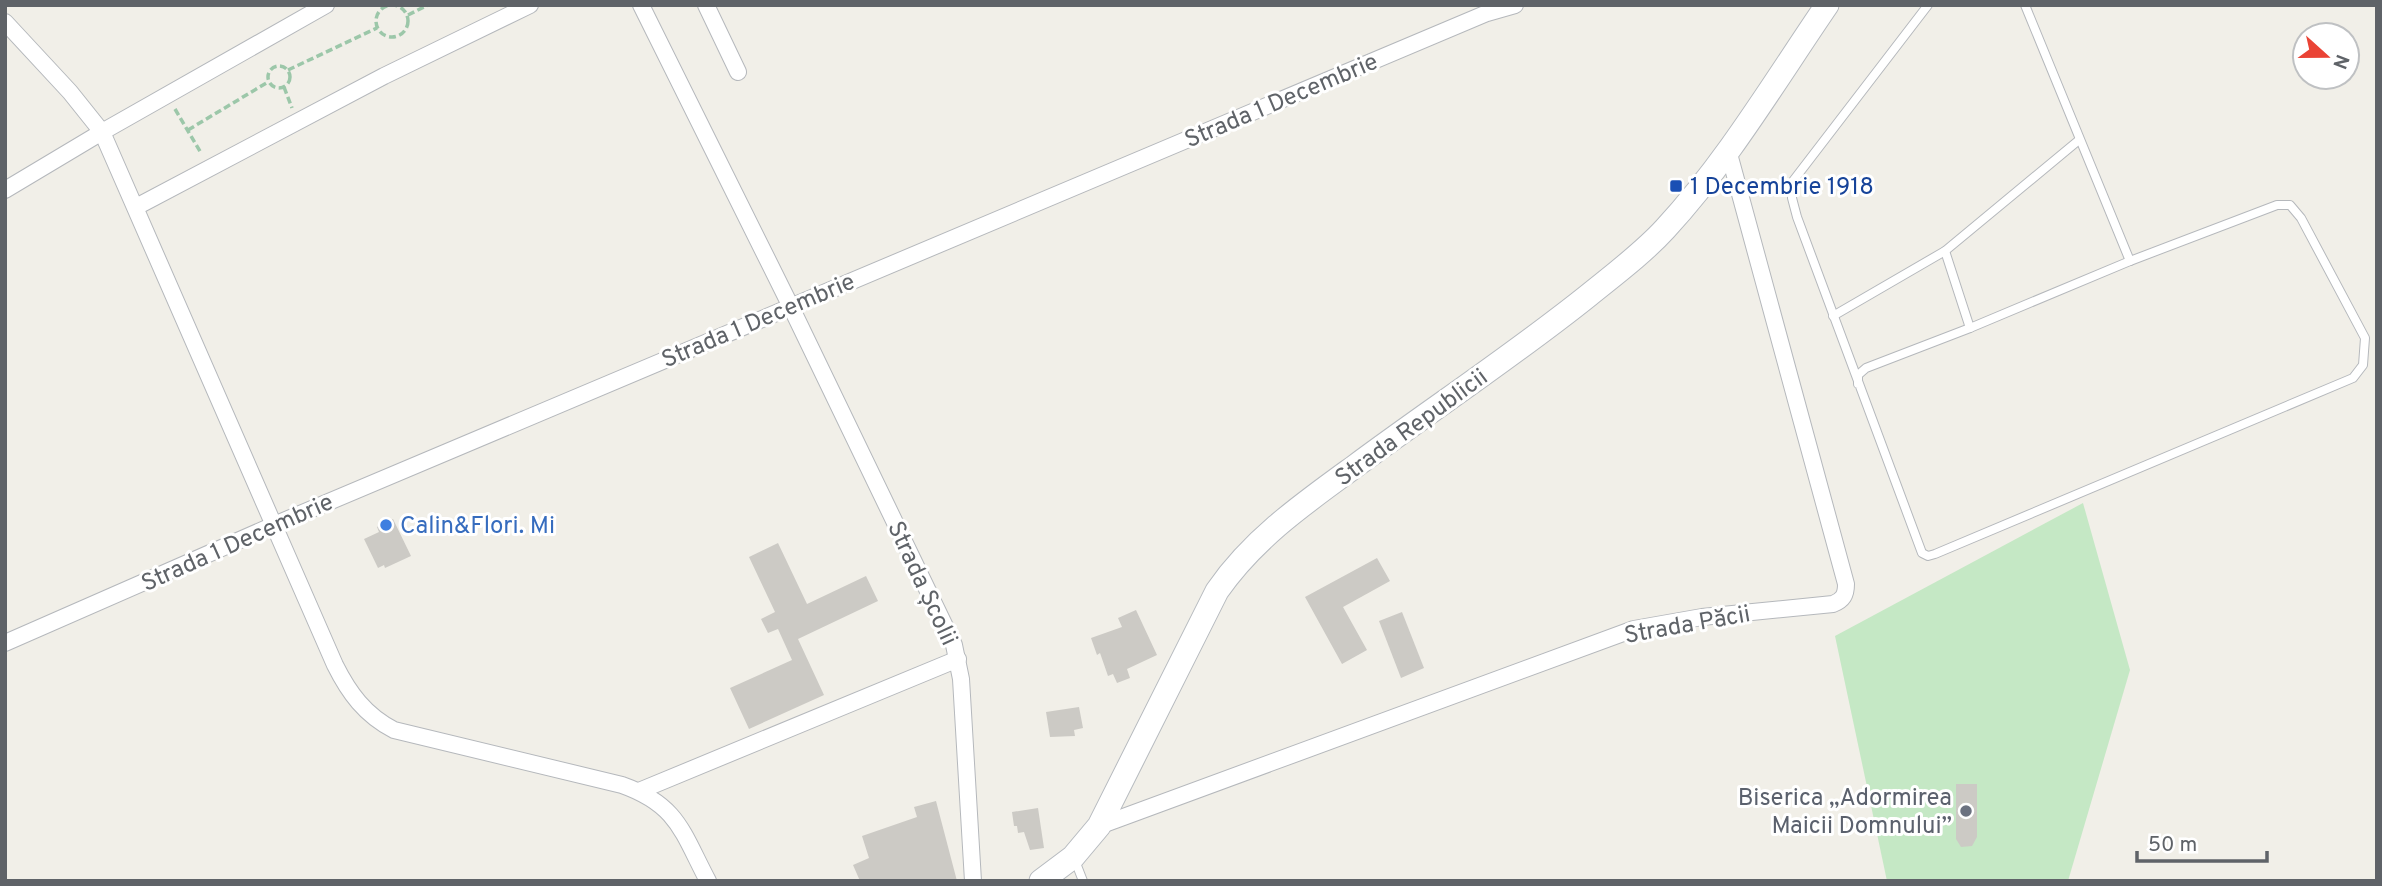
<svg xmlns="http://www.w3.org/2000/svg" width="2382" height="886" font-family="Overpass,sans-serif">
<rect width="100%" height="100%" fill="#f1efe8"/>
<!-- green -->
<polygon fill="#c5e8c5" points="2083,503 2130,670 2068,881 1887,881 1835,636"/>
<!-- building -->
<g fill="#cccac5">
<polygon points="393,519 411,556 385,568 384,565 378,568 364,539 379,532 377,527"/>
<polygon points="778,543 807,604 866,576 878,601 798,639 824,695 749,729 730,688 792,660 778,629 768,633 761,619 775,612 749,557"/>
<polygon points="1377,558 1390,581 1343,607 1367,650 1342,664 1305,597"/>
<polygon points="1136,610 1157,655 1127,669 1130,678 1117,683 1113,674 1108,676 1100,653 1097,655 1091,638 1122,627 1118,618"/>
<polygon points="1402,612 1424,668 1401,678 1379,621"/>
<polygon points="1079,707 1083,728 1074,730 1075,736 1050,737 1046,712"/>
<polygon points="1956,784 1977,784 1977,837 1972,846 1961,847 1956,839"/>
<polygon points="936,801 957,881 860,881 853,865 869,858 862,836 917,817 914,807"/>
<polygon points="1038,808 1044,848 1030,850 1024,832 1018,833 1017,826 1014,826 1012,812"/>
</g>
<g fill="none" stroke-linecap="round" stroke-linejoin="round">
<defs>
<g id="service">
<polyline points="2025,5 2130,261"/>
<polyline points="1945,251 1970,328"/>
<polyline points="1833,316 1945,251 2079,140"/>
<polyline points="1858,384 1858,375 1866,368 1970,328 2130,261 2277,205 2290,205 2301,218 2365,338 2363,365 2353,378 1935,554 1928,556 1922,553 1797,217 1792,198 1793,181 1928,5"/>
<polyline points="1074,858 1083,881"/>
</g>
<g id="minor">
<polyline points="641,5 791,307 954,645 961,679 973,881"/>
<polyline points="706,5 738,72"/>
<path d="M 5,22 L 70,92 L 102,132 L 335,665 C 349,693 365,715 394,730 L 622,785 C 678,805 682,832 708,881"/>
<polyline points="5,190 102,132 326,5"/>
<polyline points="136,207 384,76 530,5"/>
<polyline points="5,643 274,525 1487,13 1515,5"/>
<polyline points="639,791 958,659"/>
<path d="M 1099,826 L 1634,629 L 1702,617 L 1833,604 C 1843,600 1846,595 1846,584 L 1728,150"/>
</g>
<path id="secondary" d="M 1041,881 L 1073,857 L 1099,826 L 1217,591 C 1253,539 1303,504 1354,467 C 1432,409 1513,356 1589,295 C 1615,274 1643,253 1665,229 C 1727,162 1775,81 1827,5"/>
</defs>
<!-- service casing -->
<use href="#service" stroke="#b5b8bc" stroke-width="10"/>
<!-- minor casing -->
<use href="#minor" stroke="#b5b8bc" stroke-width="18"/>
<!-- secondary casing -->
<use href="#secondary" stroke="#b6babf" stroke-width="25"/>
<!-- path -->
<g stroke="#9cc7a9" stroke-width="3.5" stroke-dasharray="7 3.5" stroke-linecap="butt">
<circle cx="392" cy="21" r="16"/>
<polyline points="408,15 428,5"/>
<circle cx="279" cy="77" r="11"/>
<polyline points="288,70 377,28"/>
<polyline points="284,87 292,108"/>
<polyline points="175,109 201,153"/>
<polyline points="188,130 268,82"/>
</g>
<!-- service -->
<use href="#service" stroke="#fff" stroke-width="8"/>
<!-- minor -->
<use href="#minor" stroke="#fff" stroke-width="16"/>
<!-- secondary -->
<use href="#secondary" stroke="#fff" stroke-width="23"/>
</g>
<!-- markers -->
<rect fill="#1a4fb4" stroke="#fff" stroke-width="2.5" x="1669" y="179" width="14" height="14" rx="3.5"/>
<circle fill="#3f7fe0" stroke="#fff" stroke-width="2.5" cx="386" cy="525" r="7"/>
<circle fill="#6b7280" stroke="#fff" stroke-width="2.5" cx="1966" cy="811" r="7"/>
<g text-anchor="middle" stroke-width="6" stroke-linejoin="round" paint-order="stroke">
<!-- street labels -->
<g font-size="24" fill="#5f6368" stroke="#fff">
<text transform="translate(1281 100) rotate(-23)" y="8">Strada 1 Decembrie</text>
<text transform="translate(758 320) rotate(-23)" y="8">Strada 1 Decembrie</text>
<text transform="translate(1411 427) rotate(-36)" y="8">Strada Republicii</text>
<text transform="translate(237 542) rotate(-24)" y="8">Strada 1 Decembrie</text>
<text transform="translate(923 583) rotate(65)" y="8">Strada Școlii</text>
<text transform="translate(1687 624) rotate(-10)" y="8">Strada Păcii</text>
</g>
<!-- transit labels -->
<g font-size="24" fill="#164399" stroke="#fff" text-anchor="start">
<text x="1690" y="194">1 Decembrie 1918</text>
</g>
<!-- shop labels -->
<g font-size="24" fill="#366cbe" stroke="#fff" text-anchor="start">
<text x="400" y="533">Calin&amp;Flori. Mi</text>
</g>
<!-- worship labels -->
<g font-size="24" fill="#5b616d" stroke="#fff" text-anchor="end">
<text x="1952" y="805">Biserica „Adormirea<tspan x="1952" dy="28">Maicii Domnului”</tspan></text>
</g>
</g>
<!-- border -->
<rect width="2382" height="886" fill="none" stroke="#5f6368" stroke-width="14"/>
<!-- north arrow -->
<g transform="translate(2326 56) rotate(111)"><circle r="33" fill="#ffffff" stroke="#bfc1c3" stroke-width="2"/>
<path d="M0-5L12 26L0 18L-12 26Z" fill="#ea4335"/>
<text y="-10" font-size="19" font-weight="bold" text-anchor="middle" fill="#5f6368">N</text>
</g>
<!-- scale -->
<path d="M2137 851v10h130v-10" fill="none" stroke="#5f6368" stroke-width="3.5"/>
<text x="2148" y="851" font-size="21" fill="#5f6368" stroke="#ffffff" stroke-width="5" paint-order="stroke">50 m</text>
</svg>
